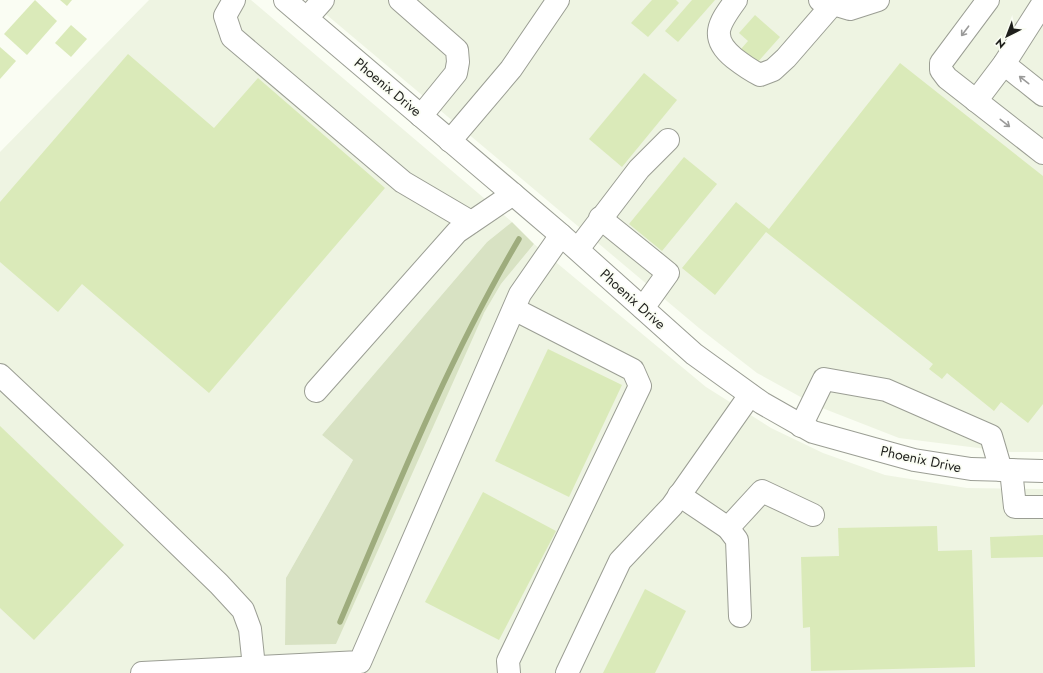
<svg xmlns="http://www.w3.org/2000/svg" width="1043" height="673" font-family="Jost,sans-serif">
<rect width="100%" height="100%" fill="#fafdf3"/>
<!-- built -->
<g fill="#eef4e2">
<polygon points="149,0 251,0 512,222 487,242 322,435 353,460 286,578 484,313 501,284 534,244 706,387 771,428 823,453 885,475 967,488 1043,489 1043,673 0,673 0,152"/>
<polygon points="309,0 1043,0 1043,452 1010,452 899,438 817,406 757,373 699,328"/>
</g>
<!-- green -->
<polygon fill="#d8e2c3" points="512,222 534,244 501,284 484,313 336,644 285,645 286,578 353,460 322,435 487,242"/>
<g fill="none" stroke-linecap="round" stroke-linejoin="round">
<!-- stream -->
<path stroke="#9eac7d" stroke-width="5.5" d="M 340,622 C 395,492 447,361 519,239"/>
</g>
<!-- building -->
<g fill="#daeab9">
<polygon points="35,0 57,21 27,55 4,34"/>
<polygon points="60,0 72,0 67,6"/>
<polygon points="652,0 676,0 679,3 648,37 631,23"/>
<polygon points="692,0 715,0 678,42 665,31"/>
<polygon points="755,15 780,37 757,63 741,49 748,41 739,33"/>
<polygon points="71,25 87,39 71,57 55,43"/>
<polygon points="0,47 16,61 0,79"/>
<polygon points="128,54 214,128 258,78 385,188 209,393 82,284 58,312 0,262 0,202"/>
<polygon points="900,63 1043,176 1043,404 1028,423 1001,402 994,411 947,373 942,379 929,369 933,364 766,232 715,295 682,268 736,202 769,229"/>
<polygon points="644,73 677,100 622,167 589,139"/>
<polygon points="684,157 717,184 662,251 629,224"/>
<polygon points="548,349 622,385 569,497 495,461"/>
<polygon points="0,426 124,545 34,640 0,608"/>
<polygon points="483,492 556,531 499,640 425,602"/>
<polygon points="937,526 938,551 972,550 975,667 811,671 810,627 803,628 801,557 839,556 838,528"/>
<polygon points="1043,535 1043,557 991,558 990,537"/>
<polygon points="645,589 686,611 655,673 603,673"/>
</g>
<g fill="none" stroke-linecap="round" stroke-linejoin="round">
<defs>
<g id="minor">
<polyline points="234,0 225,16 232,37 403,182 471,222"/>
<polyline points="285,0 561,235 694,354 762,403 813,432 914,460 971,469 1043,471"/>
<polyline points="400,0 457,50 458,62 456,73 421,116"/>
<path d="M 736,0 C 720,22 708,37 734,58 C 743,65 750,70 760,75 L 773,70 L 786,58 L 832,5"/>
<polyline points="820,0 850,9 878,0"/>
<polyline points="988,0 941,63 941,70 947,78 1043,153"/>
<polyline points="307,18 323,0"/>
<polyline points="1004,64 1043,95"/>
<polyline points="976,101 1004,64 1043,3"/>
<polyline points="450,141 511,69 558,0"/>
<polyline points="600,218 668,273 643,308"/>
<polyline points="578,249 639,169 668,140"/>
<polyline points="0,375 98,467 219,584 243,610 250,629 254,667"/>
<polyline points="316,391 457,232 513,194"/>
<polyline points="801,426 824,379 886,390 991,436 1001,470"/>
<polyline points="1011,470 1015,507 1043,507"/>
<polyline points="679,495 728,528 762,491 813,515"/>
<polyline points="728,528 737,540 740,616"/>
<polyline points="142,673 360,662 520,294 561,235"/>
<polyline points="509,673 508,661 640,386 633,370 514,309"/>
<polyline points="567,673 620,561 672,506 750,395"/>
</g>
</defs>
<!-- minor casing -->
<use href="#minor" stroke="#9b9e94" stroke-width="24"/>
<!-- minor -->
<use href="#minor" stroke="#fff" stroke-width="22"/>
</g>
<!-- one-way arrows -->
<defs><path id="oneway-shaft" d="M-6 0H5M1.5-3L5.5 0L1.5 3" fill="none" stroke-width="1.6" stroke-linecap="round" stroke-linejoin="round"/></defs>
<g stroke="#9a9a99">
<use href="#oneway-shaft" transform="translate(965 31) rotate(127)"/>
<use href="#oneway-shaft" transform="translate(1024 80) rotate(-142)"/>
<use href="#oneway-shaft" transform="translate(1005 123) rotate(38)"/>
</g>
<g text-anchor="middle" stroke-width="3.5" stroke-linejoin="round" paint-order="stroke">
<!-- street labels -->
<g font-size="14" fill="#1e1f1c" stroke="#fafdf3">
<text transform="translate(388 87) rotate(40)" y="5">Phoenix Drive</text>
<text transform="translate(633 299) rotate(42)" y="5">Phoenix Drive</text>
<text transform="translate(921 459) rotate(12)" y="5">Phoenix Drive</text>
</g>
</g>
<!-- north arrow -->
<g transform="translate(1007 36) rotate(222)" stroke="#fafdf3" stroke-width="3" paint-order="stroke">
<path d="M0-3L7 15L0 10L-7 15Z" fill="#1e1f1c"/>
<text y="-6" font-size="11" font-weight="bold" text-anchor="middle" fill="#1e1f1c">N</text>
</g>
</svg>
